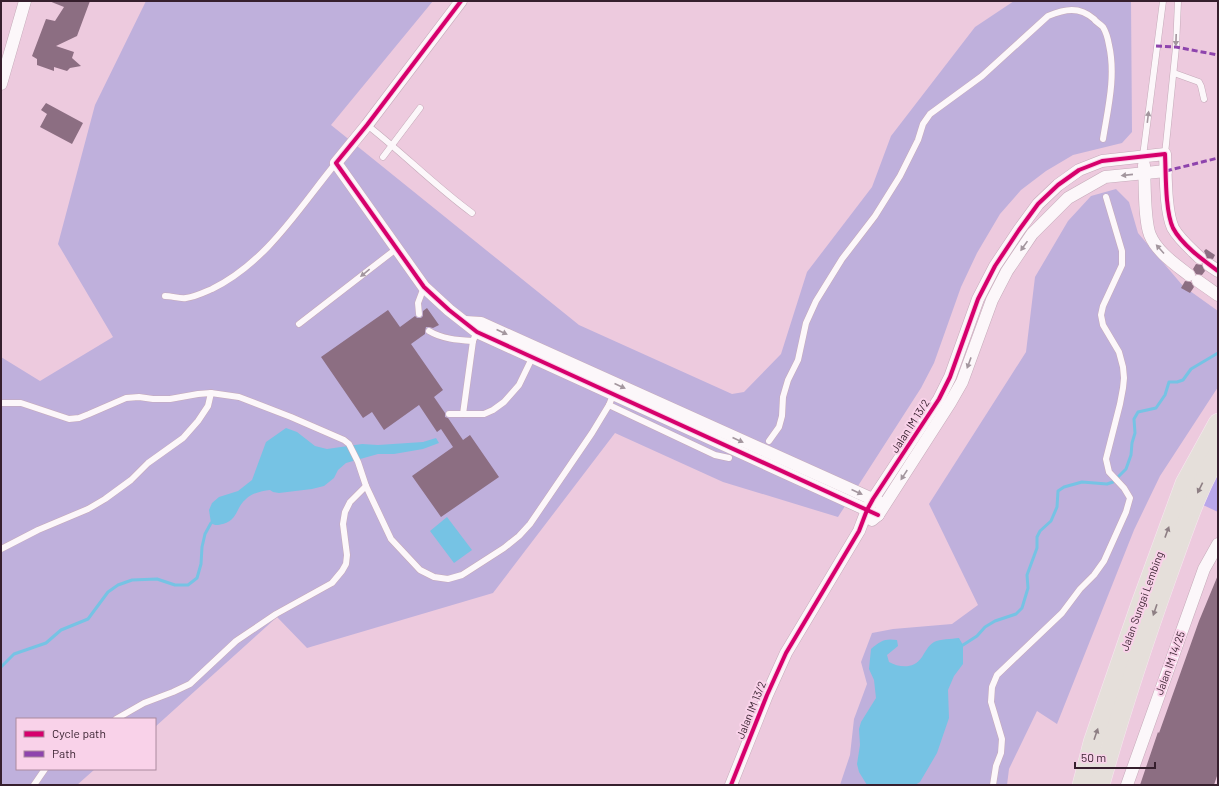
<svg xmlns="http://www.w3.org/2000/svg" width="1219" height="786" font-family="Barlow,sans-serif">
<rect width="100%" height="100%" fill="#edcade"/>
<!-- green -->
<g fill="#bfb0dc">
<polygon points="146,1 433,1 331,125 579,325 732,394 744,392 781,354 807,272 872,187 891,136 975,27 1014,1 1131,1 1132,132 1122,143 1073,155 1046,171 1021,190 1000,214 977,253 961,287 934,363 921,388 838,517 723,482 615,433 493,593 307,648 277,617 155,727 155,719 17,719 17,769 95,769 77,785 1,785 1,357 40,381 113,337 58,244 95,105"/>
<polygon points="1116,189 1129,202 1138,233 1183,286 1218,311 1218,387 1160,476 1134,530 1057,724 1037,711 1009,769 1007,785 840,785 850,755 854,719 867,684 861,662 872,633 893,629 952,624 978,605 929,504 1026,352 1035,277 1068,221 1091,196"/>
</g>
<!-- forest -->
<polygon fill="#b9a7ea" points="1218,469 1218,512 1201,504"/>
<!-- water -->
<g fill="#76c3e4">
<path d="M 286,428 L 297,432 L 315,446 L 327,449 L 362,444 L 378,445 L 423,442 L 436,438 L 439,443 L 423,449 L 394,454 L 378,454 L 346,463 L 338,470 L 334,478 L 324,486 L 312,489 L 279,493 L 273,492 L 270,490 C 262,491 252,493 246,499 C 236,507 238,520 223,524 C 218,525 215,526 211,523 L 209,510 L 212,503 L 219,497 L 238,491 L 252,480 L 266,442 Z"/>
<polygon points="447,517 472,550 454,563 430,531"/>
<path d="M 959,638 L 963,645 L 963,664 L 954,676 L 948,690 L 949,718 L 937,753 L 920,782 L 915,785 L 867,785 L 859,772 L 857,764 L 860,745 L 859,729 L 861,722 L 876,698 L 874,680 L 869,669 L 871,649 C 880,641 885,638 897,640 L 898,646 L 887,655 L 889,662 C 900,668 914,669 922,657 C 926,651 927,647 934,642 C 940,639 951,639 959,638 Z"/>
</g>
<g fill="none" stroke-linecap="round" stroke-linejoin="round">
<!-- stream -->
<g stroke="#76c3e4" stroke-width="3">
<polyline points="963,645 977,636 985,627 995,621 1016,614 1022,608 1028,588 1027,575 1037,548 1037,537 1040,531 1051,521 1057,507 1058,491 1064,487 1082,482 1107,484 1113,482 1126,469 1131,455 1132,443 1135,433 1134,419 1138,412 1156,408 1165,395 1169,382 1177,382 1183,380 1191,369 1218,353"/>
<polyline points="1,667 14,654 46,643 61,630 88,619 108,592 118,585 132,580 157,579 175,585 188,585 197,578 201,564 202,547 205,534 211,523"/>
</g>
</g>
<!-- building -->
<g fill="#8c6e82">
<polygon points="49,1 90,1 77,36 56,46 74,52 72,58 81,66 70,68 67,71 54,67 54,71 37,65 37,59 32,56 46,19 55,21 64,7"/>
<polygon points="46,103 83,123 72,144 40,127 47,114 41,110"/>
<polygon points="1206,249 1215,255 1213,259 1207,258 1204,251"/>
<polygon points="1196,264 1202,265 1205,271 1202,275 1196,274 1193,269"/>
<polygon points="1185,281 1191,282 1194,287 1190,293 1181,288"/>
<polygon points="427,308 439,325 433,328 429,327 426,327 425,331 425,334 411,344 443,390 434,397 445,413 445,417 448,418 463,440 470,435 499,477 441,517 412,476 453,447 441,429 437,432 419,405 384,430 372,412 363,418 321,357 388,310 400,327 415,316 417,318 421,318 423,316 423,311"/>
<polygon points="1218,575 1218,773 1214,785 1140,785 1158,732 1159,733 1199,621"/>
</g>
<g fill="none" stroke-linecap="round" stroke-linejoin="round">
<defs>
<g id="service">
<polyline points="1174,73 1199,82 1201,86 1204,99"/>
<path d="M 367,125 C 403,153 435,186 472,213"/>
<polyline points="1165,154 1176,47 1178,1"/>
<polyline points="1143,156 1163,1"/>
<polyline points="383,157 420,108"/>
<path d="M 165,296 C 172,296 180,299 186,298 C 195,297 205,292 212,289 C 267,262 299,208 336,163"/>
<polyline points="419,314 418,303 424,287"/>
<polyline points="299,324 396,249"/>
<path d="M 429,331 C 442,339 458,340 473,341"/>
<polyline points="1,403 21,403 69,419 79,418 89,414 126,398 139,397 153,399 170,399 198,394 211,393 239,397 291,417 344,440 349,444 358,462 366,486 391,539 420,570 434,577 448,579 462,575 504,548 519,536 530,524 592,433 609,405 613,395"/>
<polyline points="609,405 715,455 729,458"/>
<polyline points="449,414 484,414 493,410 504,402 519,385 533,356"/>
<polyline points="463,414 473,341 477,331"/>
<path d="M 769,441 L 779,427 L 782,416 L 783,397 L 788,380 L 798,360 L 806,323 L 816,301 L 842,259 L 875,216 L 900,176 L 918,140 L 923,124 L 930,114 L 982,76 L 1048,16 C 1065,9 1079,6 1094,19 C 1096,22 1100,24 1103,27 C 1106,32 1108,39 1109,45 C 1116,76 1108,108 1103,139"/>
<polyline points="1,549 38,530 88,509 105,499 131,480 148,463 183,438 198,421 208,406 211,393"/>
<polyline points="116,719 144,703 173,692 190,684 236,641 276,614 332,583 342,571 346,564 347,555 343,524 345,512 350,502 366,486"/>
<polyline points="34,785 45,769"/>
<polyline points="993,785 996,766 1001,753 1002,739 991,702 992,687 997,675 1062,613 1080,589 1094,575 1104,561 1126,512 1130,498 1124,488 1109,472 1106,459 1120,404 1123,388 1124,378 1123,367 1119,352 1103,325 1101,315 1103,306 1122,265 1122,251 1106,197"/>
</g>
<g id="minor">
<polyline points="461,1 367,125 336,163 424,287 449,310 477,332 878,515"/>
<polyline points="1,84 25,1"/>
<path d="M 1144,165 C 1145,183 1144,220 1150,235 C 1157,252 1175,264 1189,275"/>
<polyline points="1209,265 1218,271"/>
<polyline points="1198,281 1218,295"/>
<polyline points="465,322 481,323 879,502"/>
<polyline points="872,520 878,515 950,403 962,382 992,300 1007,271 1032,234 1068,198 1105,177 1166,171"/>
<path d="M 731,785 L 767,695 L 786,653 L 859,531 L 867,510 L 873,499 L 939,399 L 950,377 L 978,299 L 995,266 L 1019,230 L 1038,204 L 1058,185 L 1079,170 L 1102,161 L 1165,154 C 1166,174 1165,210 1173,228 C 1179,239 1191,249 1200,258"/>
<polyline points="1127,785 1204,569 1218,544"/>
</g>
<g id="primary">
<polyline points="1082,785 1093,742 1140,606 1185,483 1218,423"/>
<path d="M 1100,785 C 1120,714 1143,644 1168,574 C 1183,533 1196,491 1218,454"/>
</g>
</defs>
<!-- service casing -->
<use href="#service" stroke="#c5aab9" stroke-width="7"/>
<!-- minor casing -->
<use href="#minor" stroke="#c5aab9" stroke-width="13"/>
<!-- primary casing -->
<use href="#primary" stroke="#f7e7f0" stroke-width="20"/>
<!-- service -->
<use href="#service" stroke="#fcf7fa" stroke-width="6"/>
<!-- minor -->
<use href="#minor" stroke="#fcf7fa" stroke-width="12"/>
<!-- primary -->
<use href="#primary" stroke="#e5dfda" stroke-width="19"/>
<!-- quiet -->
<g stroke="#8e44ad" stroke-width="3" stroke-dasharray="6 3" stroke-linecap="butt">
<polyline points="1156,46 1176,47 1218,55"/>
<polyline points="1166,171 1218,158"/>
</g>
<defs>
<g id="cycleway">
<polyline points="461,1 367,125 336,163 424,287 449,310 477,332 878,515"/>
<path d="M 731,785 L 767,695 L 786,653 L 859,531 L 867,510 L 873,499 L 939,399 L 950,377 L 978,299 L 995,266 L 1019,230 L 1038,204 L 1058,185 L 1079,170 L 1102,161 L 1165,154 C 1166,173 1165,211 1173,228 C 1182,245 1203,260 1218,271"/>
</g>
</defs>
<!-- cycleway casing -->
<use href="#cycleway" stroke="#f9d2e9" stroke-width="6"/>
<!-- cycleway -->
<use href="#cycleway" stroke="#d6006c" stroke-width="4"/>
</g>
<!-- one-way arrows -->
<defs><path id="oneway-solid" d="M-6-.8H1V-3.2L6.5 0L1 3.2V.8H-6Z"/></defs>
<g fill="#a3969e">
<use href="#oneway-solid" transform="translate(1176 40) rotate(92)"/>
<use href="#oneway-solid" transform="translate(1148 117) rotate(-83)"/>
<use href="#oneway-solid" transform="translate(1127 175) rotate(174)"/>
<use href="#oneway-solid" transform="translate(1024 246) rotate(125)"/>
<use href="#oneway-solid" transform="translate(1160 249) rotate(-132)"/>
<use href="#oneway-solid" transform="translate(365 273) rotate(141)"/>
<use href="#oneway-solid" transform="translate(502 332) rotate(25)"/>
<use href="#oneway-solid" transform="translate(969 363) rotate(110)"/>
<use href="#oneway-solid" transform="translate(620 386) rotate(24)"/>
<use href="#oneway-solid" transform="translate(738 440) rotate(24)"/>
<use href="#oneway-solid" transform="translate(904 475) rotate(123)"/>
<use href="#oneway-solid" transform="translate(857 492) rotate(24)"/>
</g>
<g fill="#8e7f84">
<use href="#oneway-solid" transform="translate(1200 488) rotate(116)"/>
<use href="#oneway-solid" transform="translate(1167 532) rotate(-70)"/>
<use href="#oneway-solid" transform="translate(1155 610) rotate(109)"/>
<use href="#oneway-solid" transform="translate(1096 734) rotate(-71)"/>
</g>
<g text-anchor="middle" stroke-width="4" stroke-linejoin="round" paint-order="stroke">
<!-- street labels -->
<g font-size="11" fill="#361f2d" stroke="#f9d2e9">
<text transform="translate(910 426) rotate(-57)" y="4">Jalan IM 13/2</text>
<text transform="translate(1142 601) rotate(-70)" y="4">Jalan Sungai Lembing</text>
<text transform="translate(1170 663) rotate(-70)" y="4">Jalan IM 14/25</text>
<text transform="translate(751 710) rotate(-68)" y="4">Jalan IM 13/2</text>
</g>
</g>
<!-- border -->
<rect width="1219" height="786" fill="none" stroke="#361f2d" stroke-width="4"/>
<!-- legend -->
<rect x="16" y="718" width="140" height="52" fill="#f9d2e9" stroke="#ab8a9e"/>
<rect x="24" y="731" width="20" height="6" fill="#d6006c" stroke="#ab8a9e"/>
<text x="52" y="738" font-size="12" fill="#361f2d">Cycle path</text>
<rect x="24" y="751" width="20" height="6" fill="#8e44ad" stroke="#ab8a9e"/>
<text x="52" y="758" font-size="12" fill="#361f2d">Path</text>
<!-- scale -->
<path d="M1075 762v6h80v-6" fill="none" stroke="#361f2d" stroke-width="2"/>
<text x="1081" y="762" font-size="12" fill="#361f2d" stroke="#f9d2e9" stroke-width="3" paint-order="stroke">50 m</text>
</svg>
